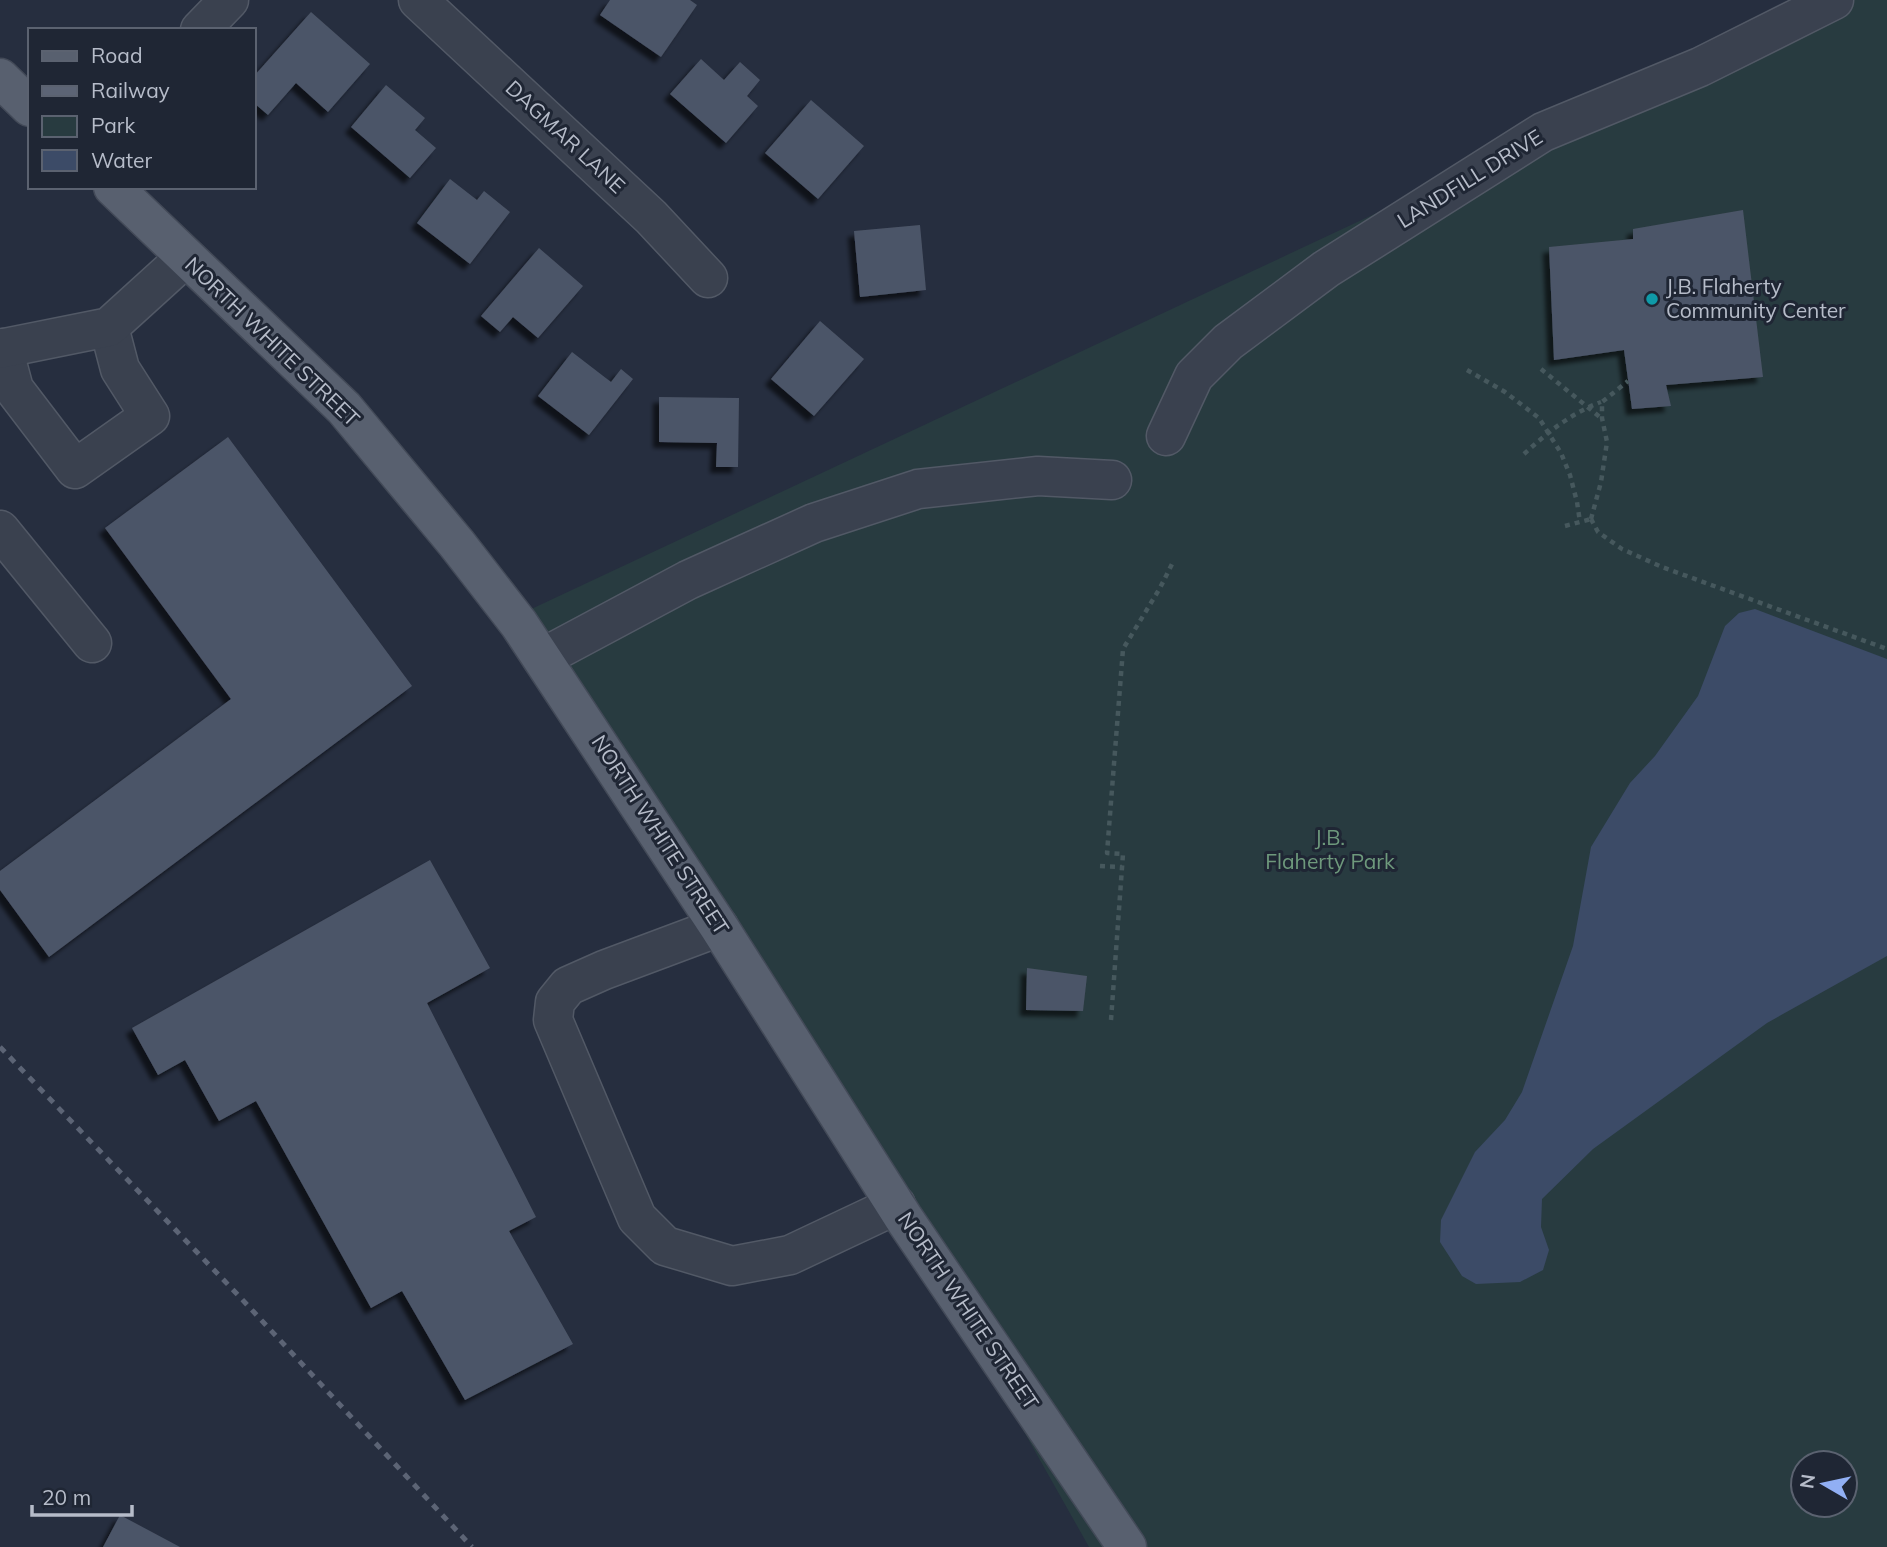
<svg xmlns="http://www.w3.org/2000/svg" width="1887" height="1547" font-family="Mulish,sans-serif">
<defs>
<filter id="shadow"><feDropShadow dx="-6" dy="6" stdDeviation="2" flood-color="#0009"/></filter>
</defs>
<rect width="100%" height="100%" fill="#262e3f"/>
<!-- green -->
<path fill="#283b40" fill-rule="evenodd" d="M 1831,0 L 1887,0 L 1887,1547 L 1089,1547 L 903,1217 L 510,619 ZM 1803,1463 L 1845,1463 L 1845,1505 L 1803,1505 Z"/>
<!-- water -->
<polygon fill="#3c4b67" points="1755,609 1887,659 1887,956 1767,1023 1593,1149 1542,1199 1541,1227 1549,1250 1543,1270 1520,1282 1476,1284 1462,1276 1440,1242 1441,1220 1475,1152 1505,1120 1522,1092 1573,946 1591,847 1630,783 1655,756 1698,696 1725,626 1739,613"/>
<!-- building -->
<g fill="#4c5567" filter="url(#shadow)">
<polygon points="610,0 690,0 697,5 661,57 600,15"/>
<polygon points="311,12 370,64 328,112 296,83 268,115 254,103 254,76"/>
<polygon points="701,59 724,80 740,62 760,80 747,96 758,106 726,143 670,94"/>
<polygon points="386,85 425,118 415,130 436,148 410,178 351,127"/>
<polygon points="811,100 864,146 818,199 765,153"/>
<polygon points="450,179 477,200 484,191 510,212 470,264 417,223"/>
<polygon points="1743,210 1763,377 1666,385 1671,406 1632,409 1624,350 1554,360 1549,247 1633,239 1633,229"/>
<polygon points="920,225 926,290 860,297 854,231"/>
<polygon points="539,248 583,286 538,338 513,317 500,332 481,316"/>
<polygon points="820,321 864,359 814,416 771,379"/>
<polygon points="572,352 611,382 621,369 633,379 589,435 538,396"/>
<polygon points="659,397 739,398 738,467 716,467 717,443 659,442"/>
<polygon points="228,437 412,686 49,957 0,890 0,871 231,699 105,528"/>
<polygon points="430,860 490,968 427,1003 536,1217 509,1231 573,1344 465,1400 402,1291 371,1308 256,1101 219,1121 185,1060 158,1075 132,1028"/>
<polygon points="1027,968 1087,976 1083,1011 1026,1010"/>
<polygon points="120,1515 180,1547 103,1547"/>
</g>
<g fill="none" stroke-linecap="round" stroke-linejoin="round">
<defs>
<g id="minor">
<polyline points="418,0 651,217 708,278"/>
<polyline points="200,30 229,0"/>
<polyline points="3,348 14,389 75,469 150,416 120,369 109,327"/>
<polyline points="0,349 109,327 185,258"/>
<polyline points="1166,436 1194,376 1228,342 1326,269 1543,132 1700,67 1834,0"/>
<polyline points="0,530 92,643"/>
<polyline points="542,658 688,580 814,523 918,489 1038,476 1112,480"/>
<polyline points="719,927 604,970 568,986 555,1002 553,1020 637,1218 665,1246 732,1266 790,1255 896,1205"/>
</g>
<g id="major">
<polyline points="0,78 30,107"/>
<polyline points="113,187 344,408 457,544 519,624 719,927 903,1217 1127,1547"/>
</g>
</defs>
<!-- minor casing -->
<use href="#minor" stroke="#525966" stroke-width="41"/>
<!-- major casing -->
<use href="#major" stroke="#434a58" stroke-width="41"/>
<!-- path -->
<g stroke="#46585d" stroke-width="4.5" stroke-dasharray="5 5" stroke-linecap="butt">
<polyline points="1541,369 1601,418"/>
<polyline points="1467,370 1505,392 1539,418 1561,453 1570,475 1577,502 1580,522"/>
<path d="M 1524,454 C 1547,433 1571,413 1601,402"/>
<polyline points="1591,519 1598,532 1622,549 1662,567 1887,649"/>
<polyline points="1591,519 1601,482 1607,442 1602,418 1602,402 1628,381"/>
<polyline points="1565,526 1591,519"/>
<polyline points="1100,866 1122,867"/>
<polyline points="1111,1020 1123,854 1107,853 1123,649 1160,588 1173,562"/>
</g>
<!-- minor -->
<use href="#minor" stroke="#3a414f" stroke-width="38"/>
<!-- major -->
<use href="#major" stroke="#58606f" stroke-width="38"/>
<!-- rail -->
<polyline stroke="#5c6475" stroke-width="5" stroke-dasharray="7 7" stroke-linecap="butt" points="0,1047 238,1295 472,1547"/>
</g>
<!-- markers -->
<circle fill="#0f9aa8" stroke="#1f2634" stroke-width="2.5" cx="1652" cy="299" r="7"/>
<g text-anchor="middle" stroke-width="6" stroke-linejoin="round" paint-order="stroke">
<!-- street labels -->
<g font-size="21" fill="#b6bcc9" stroke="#1f2634">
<text transform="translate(565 137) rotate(43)" y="7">DAGMAR LANE</text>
<text transform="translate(1470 179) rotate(-32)" y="7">LANDFILL DRIVE</text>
<text transform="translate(272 342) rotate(44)" y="7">NORTH WHITE STREET</text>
<text transform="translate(660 835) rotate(57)" y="7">NORTH WHITE STREET</text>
<text transform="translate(968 1311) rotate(56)" y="7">NORTH WHITE STREET</text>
</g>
<!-- poi labels -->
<g font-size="21" fill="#b6bcc9" stroke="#1f2634" text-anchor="start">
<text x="1666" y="294">J.B. Flaherty<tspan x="1666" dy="24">Community Center</tspan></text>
</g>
<!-- park labels -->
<g font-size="21" fill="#6e997c" stroke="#1f2634">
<text x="1330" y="845">J.B.<tspan x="1330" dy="24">Flaherty Park</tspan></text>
</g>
</g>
<!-- legend -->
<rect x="28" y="28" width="228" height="161" fill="#1f2634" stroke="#5b6270" stroke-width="2"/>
<rect x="42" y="51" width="35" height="10" fill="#58606f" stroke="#5b6270" stroke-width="2"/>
<text x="91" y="63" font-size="21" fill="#b6bcc9">Road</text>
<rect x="42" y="86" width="35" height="10" fill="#5c6475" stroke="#5b6270" stroke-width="2"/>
<text x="91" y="98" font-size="21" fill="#b6bcc9">Railway</text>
<rect x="42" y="116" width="35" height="21" fill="#283b40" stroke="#5b6270" stroke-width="2"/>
<text x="91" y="133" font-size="21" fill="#b6bcc9">Park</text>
<rect x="42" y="150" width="35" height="21" fill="#3c4b67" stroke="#5b6270" stroke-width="2"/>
<text x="91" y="168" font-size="21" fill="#b6bcc9">Water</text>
<!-- north arrow -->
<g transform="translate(1824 1484) rotate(279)"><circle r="33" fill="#1f2634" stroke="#5b6270" stroke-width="2"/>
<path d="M0-5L12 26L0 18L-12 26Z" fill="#91aff4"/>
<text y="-10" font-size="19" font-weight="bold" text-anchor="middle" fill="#b6bcc9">N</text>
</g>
<!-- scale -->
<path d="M32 1505v10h100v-10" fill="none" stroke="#b6bcc9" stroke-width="3.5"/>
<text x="42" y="1505" font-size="21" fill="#b6bcc9" stroke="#1f2634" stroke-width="5" paint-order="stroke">20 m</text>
</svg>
